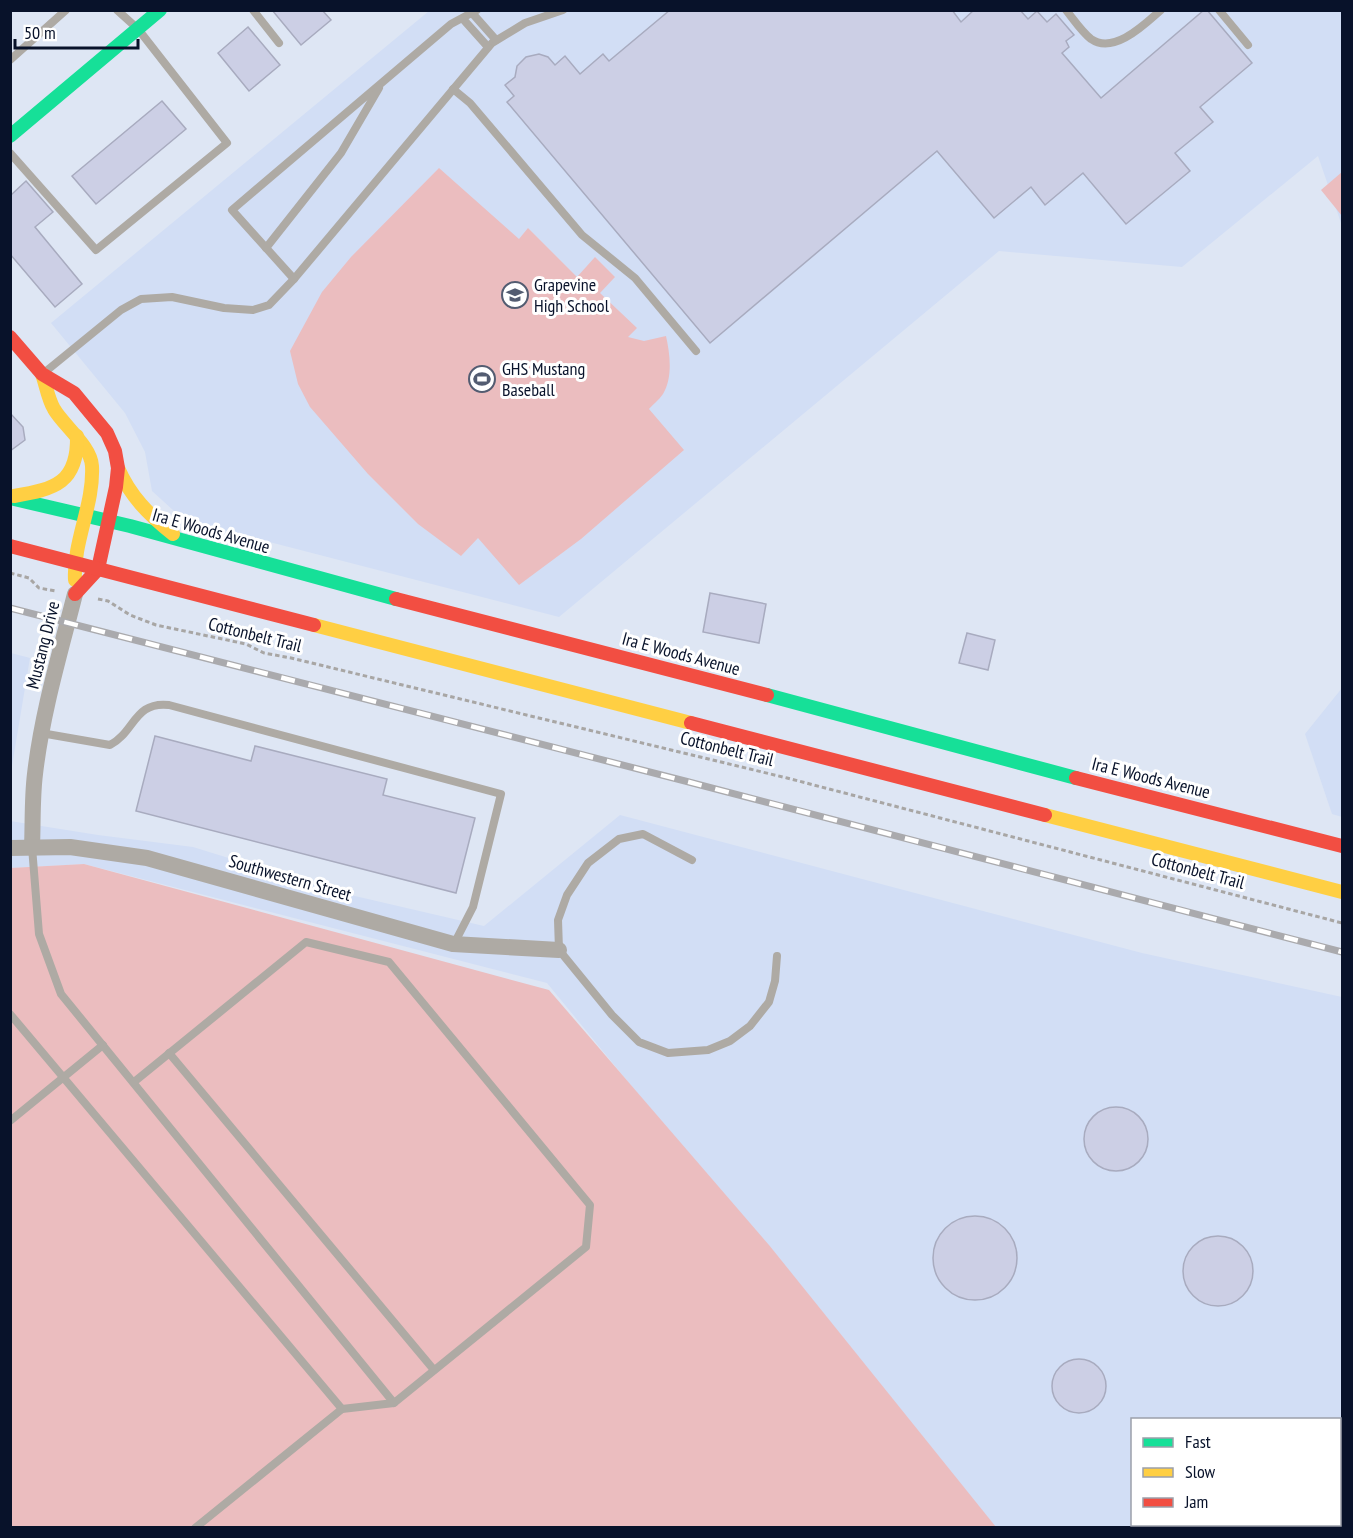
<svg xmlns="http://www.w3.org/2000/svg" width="1353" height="1538" font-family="'PT Sans Narrow',sans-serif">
<rect width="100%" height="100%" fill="#dee6f4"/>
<!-- built -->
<g fill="#d2def5" fill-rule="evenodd">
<polygon points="429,11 1342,11 1342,226 1318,156 1182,267 999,251 559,617 184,520 152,491 145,452 125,413 51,323"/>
<polygon points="11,653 30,658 11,772 10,653"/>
<polygon points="1342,688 1342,817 1332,814 1305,734"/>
<path d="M 620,815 L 1142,953 L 1342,997 L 1342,1527 L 993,1527 L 547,983 L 84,864 L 11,868 L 10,821 L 98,835 L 193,847 L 342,893 L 484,926 ZM 1132,1420 L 1340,1420 L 1340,1524 L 1132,1524 Z"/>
</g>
<!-- green -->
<g fill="#ebbdbf">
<path d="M 439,168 L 519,239 L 528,228 L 577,277 L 595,257 L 615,277 L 600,293 L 637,328 L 628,337 L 644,341 L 666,336 C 670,354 673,377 663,394 C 659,400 653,404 649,409 L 684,450 L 581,539 L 519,585 L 478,538 L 461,556 L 418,524 L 368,474 L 310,407 L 298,384 L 290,351 L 322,292 L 351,257 Z"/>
<polygon points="1342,172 1342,216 1321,190"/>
<polygon points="84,864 549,990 769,1245 996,1527 11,1527 10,868"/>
</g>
<!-- building -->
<g fill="#cccfe5" stroke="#a8abbf" stroke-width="1.5">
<polygon points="272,10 322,10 331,20 301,45"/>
<polygon points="670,10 952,10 961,22 974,10 1020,10 1028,19 1037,11 1047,22 1056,14 1074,35 1066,41 1069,47 1062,53 1101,98 1204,10 1207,10 1252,63 1200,107 1213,122 1175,153 1190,171 1126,224 1083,173 1045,205 1031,187 994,218 937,151 710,343 507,102 514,96 505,85 515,77 517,66 526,57 539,54 548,57 555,65 565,56 580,74 603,54 609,61"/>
<polygon points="248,27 280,65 249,91 218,53"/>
<polygon points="162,101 186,129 96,204 72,176"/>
<polygon points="26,181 53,212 35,227 82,284 55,307 10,254 11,195"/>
<polygon points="10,413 23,427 25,440 10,451"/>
<polygon points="710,593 766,604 759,643 703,632"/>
<polygon points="967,633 995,640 988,670 959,663"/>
<polygon points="155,736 251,761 255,746 387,779 383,795 475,818 456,893 136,811"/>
<circle cx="1116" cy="1139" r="32"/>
<circle cx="975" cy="1258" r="42"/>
<circle cx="1218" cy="1271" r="35"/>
<circle cx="1079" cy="1386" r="27"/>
</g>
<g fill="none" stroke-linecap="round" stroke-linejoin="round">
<!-- path -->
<g stroke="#a8a6a4" stroke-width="3" stroke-dasharray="4.5 3" stroke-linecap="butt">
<polyline points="10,573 29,578 39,588 56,591"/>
<polyline points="98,599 108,601 130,615 156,625 246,644 264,653 291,658 787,778 1342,923"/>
</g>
<!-- lane -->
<g stroke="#aeaaa4" stroke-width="8">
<polyline points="253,10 279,43"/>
<polyline points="477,10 451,24 232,210 294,279 492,43 525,23 563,10"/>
<path d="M 1066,10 C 1074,20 1082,32 1091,39 C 1114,55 1145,24 1161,10"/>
<polyline points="1219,10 1248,45"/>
<polyline points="473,14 496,40"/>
<polyline points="463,19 488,47"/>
<polyline points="10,60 66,10"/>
<polyline points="453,89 470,103 582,235 635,278 696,351"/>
<polyline points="10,153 96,250 227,143 138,29 117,10"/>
<polyline points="266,248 341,153 379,88"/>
<polyline points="45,372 121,310 141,299 172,297 224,308 253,310 269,305 294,279"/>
<path d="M 41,733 L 110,745 C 135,732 134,701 169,705 L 501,794 L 473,907 L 454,944"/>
<polyline points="32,847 39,934 61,994 394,1403"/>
<polyline points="692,860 643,834 619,839 588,863 567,895 558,920 559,950 612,1015 639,1042 668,1053 708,1050 730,1041 750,1026 769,1002 775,981 777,956"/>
<polyline points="10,1014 342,1409"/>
<polyline points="169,1053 434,1370"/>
<polyline points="134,1082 306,942 389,962 590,1205 586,1247 394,1403 342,1409 195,1528"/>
<polyline points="10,1121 103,1045"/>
</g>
<!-- street -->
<g stroke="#aeaaa4" stroke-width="16">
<path d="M 32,847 C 33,823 32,798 35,774 C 42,713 60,653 75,594"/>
<polyline points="10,848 70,847 147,858 453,944 559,950"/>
</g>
<!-- fast -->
<g stroke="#16e098" stroke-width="14">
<polyline points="10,136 160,10"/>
<polyline points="10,498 130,526 396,599"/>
<polyline points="767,695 1076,778"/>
</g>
<!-- slow -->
<g stroke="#ffcf43" stroke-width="14">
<path d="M 42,374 C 46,385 48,399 54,409 C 63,425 91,446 92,466 C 94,505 73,541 75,580"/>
<path d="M 118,468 C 130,496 149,515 173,534"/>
<path d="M 14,496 C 55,489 78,483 77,436"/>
<polyline points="314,625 691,723"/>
<polyline points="1045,815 1342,892"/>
</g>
<!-- jam -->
<g stroke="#f24e42" stroke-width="14">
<polyline points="10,337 42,374 74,393 107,433 115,451 118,468 116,487 98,569 75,594"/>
<polyline points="10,546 314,625"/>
<polyline points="396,599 767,695"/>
<polyline points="691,723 1045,815"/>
<polyline points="1076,778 1342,846"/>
</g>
<defs>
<polyline id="rail" points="10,608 685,781 1342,952"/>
</defs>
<!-- rail casing -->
<use href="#rail" stroke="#aaaaad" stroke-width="7"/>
<!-- rail -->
<use href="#rail" stroke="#fff" stroke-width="4.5" stroke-dasharray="14" stroke-linecap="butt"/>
</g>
<!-- icons -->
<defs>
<symbol id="school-ring" viewBox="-11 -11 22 22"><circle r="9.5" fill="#fff" stroke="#535c71" stroke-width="1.5"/><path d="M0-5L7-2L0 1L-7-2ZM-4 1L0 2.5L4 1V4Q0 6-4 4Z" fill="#535c71"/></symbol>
<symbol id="stadium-ring" viewBox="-11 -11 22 22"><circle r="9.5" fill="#fff" stroke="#535c71" stroke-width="1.5"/><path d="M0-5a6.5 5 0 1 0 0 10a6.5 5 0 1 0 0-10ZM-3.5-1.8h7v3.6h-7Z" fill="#535c71"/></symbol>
</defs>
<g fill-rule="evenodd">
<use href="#school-ring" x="500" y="280" width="30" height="30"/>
<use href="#stadium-ring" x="467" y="364" width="30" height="30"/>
</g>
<g text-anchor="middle" stroke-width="6" stroke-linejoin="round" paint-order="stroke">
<!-- poi labels -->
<g font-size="18" fill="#08122a" stroke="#fff" text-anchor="start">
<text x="534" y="291">Grapevine<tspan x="534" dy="21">High School</tspan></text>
<text x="502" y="375">GHS Mustang<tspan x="502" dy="21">Baseball</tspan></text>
</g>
<!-- street labels -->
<g font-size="18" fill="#08122a" stroke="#fff">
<text transform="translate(211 531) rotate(16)" y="6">Ira E Woods Avenue</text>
<text transform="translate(255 635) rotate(14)" y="6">Cottonbelt Trail</text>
<text transform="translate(43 645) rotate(-76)" y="6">Mustang Drive</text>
<text transform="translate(681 654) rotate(15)" y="6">Ira E Woods Avenue</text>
<text transform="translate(727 749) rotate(14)" y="6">Cottonbelt Trail</text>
<text transform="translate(1151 778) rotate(14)" y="6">Ira E Woods Avenue</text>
<text transform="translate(1198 871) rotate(15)" y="6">Cottonbelt Trail</text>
<text transform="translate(290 878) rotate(16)" y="6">Southwestern Street</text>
</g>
</g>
<!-- border -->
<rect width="1353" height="1538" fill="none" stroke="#08122a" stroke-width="24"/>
<!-- legend -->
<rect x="1131" y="1418" width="210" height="108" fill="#ffffff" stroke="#9ca0aa" stroke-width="1.5"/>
<rect x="1143" y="1438" width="30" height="9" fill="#16e098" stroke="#9ca0aa" stroke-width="1.5"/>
<text x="1185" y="1448" font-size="18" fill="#08122a">Fast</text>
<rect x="1143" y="1468" width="30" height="9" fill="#ffcf43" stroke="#9ca0aa" stroke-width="1.5"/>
<text x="1185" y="1478" font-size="18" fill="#08122a">Slow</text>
<rect x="1143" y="1498" width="30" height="9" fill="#f24e42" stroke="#9ca0aa" stroke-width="1.5"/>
<text x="1185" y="1508" font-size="18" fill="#08122a">Jam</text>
<!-- scale -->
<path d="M15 39v9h123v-9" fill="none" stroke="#08122a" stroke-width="3"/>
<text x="24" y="39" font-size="18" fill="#08122a" stroke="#ffffff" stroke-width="4.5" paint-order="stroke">50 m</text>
</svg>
